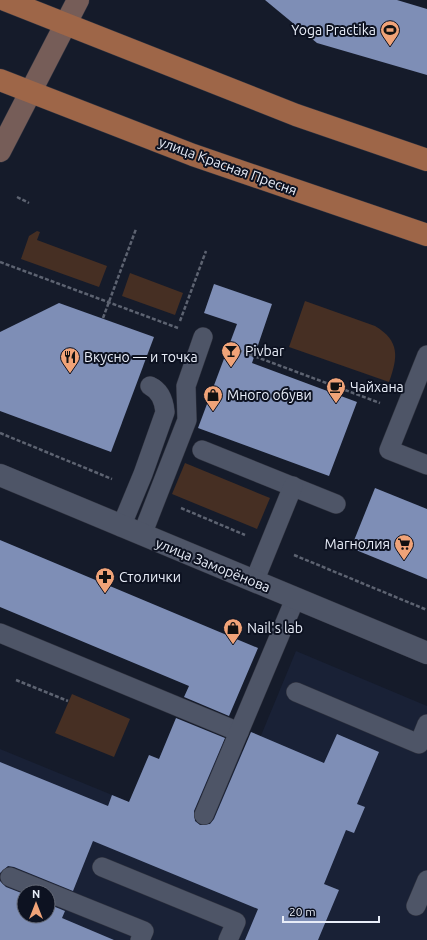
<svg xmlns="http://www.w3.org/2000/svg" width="427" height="940" font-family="Ubuntu,sans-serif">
<rect width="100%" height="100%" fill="#151b2a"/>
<!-- built -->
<path fill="#192136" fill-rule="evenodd" d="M 296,651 L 427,706 L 427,940 L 0,940 L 0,749 L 139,806 L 142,771 L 149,755 L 159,759 L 174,722 L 253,755 ZM 24,892 L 48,892 L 48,916 L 24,916 Z"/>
<!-- green -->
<g fill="#462f23">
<polygon points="37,231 40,232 37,240 107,266 99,287 21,259 29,236"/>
<polygon points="130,273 183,293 175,315 122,296"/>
<path d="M 305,301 L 375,326 C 400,341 398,357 389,382 L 289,347 Z"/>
<polygon points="185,463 270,498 257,529 172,494"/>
<polygon points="72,694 130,719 114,757 55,733"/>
</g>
<!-- building -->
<g fill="#7e8eb6">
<polygon points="265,0 397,0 427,9 427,75 317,43"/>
<polygon points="214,284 272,304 252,363 357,402 329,476 198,428 237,324 204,313"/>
<polygon points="59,303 154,337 111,452 0,411 0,332"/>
<polygon points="375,488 427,509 427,579 351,548"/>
<polygon points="0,540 258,648 229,716 184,697 189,686 0,607"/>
<polygon points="176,718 225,738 194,811 195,821 200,825 210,824 214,819 251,732 324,763 337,734 379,752 357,804 365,807 354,833 346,830 324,884 339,890 318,940 245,940 258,909 93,841 73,891 14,867 8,866 0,873 0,762 108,806 112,795 129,802 149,755 159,759"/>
<polygon points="0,881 6,887 24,894 24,916 48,916 48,904 65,911 62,918 114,940 0,940"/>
</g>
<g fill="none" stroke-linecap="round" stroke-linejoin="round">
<defs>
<g id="service">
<polyline points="427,355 389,450 427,465"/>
<polyline points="202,450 336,504"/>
<path d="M 121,527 L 143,474 L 165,412 C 164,401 161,391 150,386"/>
<polyline points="142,535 187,420 186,386 203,337"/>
<polyline points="254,582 293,486"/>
<polyline points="0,633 239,732"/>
<polyline points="296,692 419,744 427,724"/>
<polyline points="204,815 295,599"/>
<polyline points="102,867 236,922 228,940"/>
<polyline points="10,877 144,931 140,940"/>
<polyline points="416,906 427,880"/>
</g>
<polyline id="tertiary" points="0,475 427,653"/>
<polyline id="secondary" points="0,151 78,0"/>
<g id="primary">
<polyline points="5,0 296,115 427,160"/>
<polyline points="0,80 193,155 427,235"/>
</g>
</defs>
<!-- service casing -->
<use href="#service" stroke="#313440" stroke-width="20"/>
<!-- tertiary casing -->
<use href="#tertiary" stroke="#313440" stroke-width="23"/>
<!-- secondary casing -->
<use href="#secondary" stroke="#313440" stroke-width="23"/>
<!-- primary casing -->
<use href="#primary" stroke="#313440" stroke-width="23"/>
<!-- path -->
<g stroke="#5d6371" stroke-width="2.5" stroke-dasharray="4 2" stroke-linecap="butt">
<polyline points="17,197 29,203"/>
<polyline points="0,262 178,328"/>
<polyline points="103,318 136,229"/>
<polyline points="180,321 206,251"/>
<polyline points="227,346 380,403"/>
<polyline points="0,433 112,479"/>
<polyline points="181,508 245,535"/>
<polyline points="294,555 427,610"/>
<polyline points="16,680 68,701"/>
</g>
<!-- service -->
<use href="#service" stroke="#4e5567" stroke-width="19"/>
<!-- tertiary -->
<use href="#tertiary" stroke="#4e5567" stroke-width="22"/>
<!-- secondary -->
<use href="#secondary" stroke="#765d58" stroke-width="22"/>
<!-- primary -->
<use href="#primary" stroke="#9e6648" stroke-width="22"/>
</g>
<!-- icons -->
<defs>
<symbol id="stadium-pin" viewBox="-11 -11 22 30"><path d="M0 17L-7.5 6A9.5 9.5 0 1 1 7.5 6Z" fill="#f0a378" stroke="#0d1221"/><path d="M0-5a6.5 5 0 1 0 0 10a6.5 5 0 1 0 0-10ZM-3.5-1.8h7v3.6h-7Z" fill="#111"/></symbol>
<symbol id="bar-pin" viewBox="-11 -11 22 30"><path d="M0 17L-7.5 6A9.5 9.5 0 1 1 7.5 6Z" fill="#f0a378" stroke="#0d1221"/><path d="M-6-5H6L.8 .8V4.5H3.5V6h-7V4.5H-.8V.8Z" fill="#111"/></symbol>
<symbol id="restaurant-pin" viewBox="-11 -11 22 30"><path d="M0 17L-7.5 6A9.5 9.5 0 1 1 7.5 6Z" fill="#f0a378" stroke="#0d1221"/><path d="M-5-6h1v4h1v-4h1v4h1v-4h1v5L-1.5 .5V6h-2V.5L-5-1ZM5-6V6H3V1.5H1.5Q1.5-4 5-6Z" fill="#111"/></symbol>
<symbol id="cafe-pin" viewBox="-11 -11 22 30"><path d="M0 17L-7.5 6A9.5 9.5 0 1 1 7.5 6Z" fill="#f0a378" stroke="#0d1221"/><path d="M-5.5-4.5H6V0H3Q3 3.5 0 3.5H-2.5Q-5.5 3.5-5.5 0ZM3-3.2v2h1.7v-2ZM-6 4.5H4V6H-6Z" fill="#111"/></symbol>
<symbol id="shop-pin" viewBox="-11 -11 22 30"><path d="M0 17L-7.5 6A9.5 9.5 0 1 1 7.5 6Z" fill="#f0a378" stroke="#0d1221"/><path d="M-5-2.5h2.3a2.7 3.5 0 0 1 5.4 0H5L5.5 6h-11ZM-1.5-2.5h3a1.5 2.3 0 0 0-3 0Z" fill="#111"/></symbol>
<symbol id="supermarket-pin" viewBox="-11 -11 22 30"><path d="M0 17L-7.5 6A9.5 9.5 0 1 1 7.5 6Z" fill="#f0a378" stroke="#0d1221"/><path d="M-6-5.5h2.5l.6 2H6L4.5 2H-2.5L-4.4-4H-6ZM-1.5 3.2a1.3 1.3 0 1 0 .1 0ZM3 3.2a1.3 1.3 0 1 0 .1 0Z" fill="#111"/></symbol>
<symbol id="pharmacy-pin" viewBox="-11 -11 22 30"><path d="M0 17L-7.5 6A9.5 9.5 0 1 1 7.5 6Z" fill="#f0a378" stroke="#0d1221"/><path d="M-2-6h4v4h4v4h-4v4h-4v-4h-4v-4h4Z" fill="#111"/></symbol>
</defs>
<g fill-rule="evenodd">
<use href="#stadium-pin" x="379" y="19" width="22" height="30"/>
<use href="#bar-pin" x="220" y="340" width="22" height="30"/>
<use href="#restaurant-pin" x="59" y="346" width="22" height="30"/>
<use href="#cafe-pin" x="325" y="376" width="22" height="30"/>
<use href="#shop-pin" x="202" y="384" width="22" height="30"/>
<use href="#supermarket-pin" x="393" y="533" width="22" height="30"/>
<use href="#pharmacy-pin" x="94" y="566" width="22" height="30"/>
<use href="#shop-pin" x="222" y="617" width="22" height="30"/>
</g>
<g text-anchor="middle" stroke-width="4" stroke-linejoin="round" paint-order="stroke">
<!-- poi labels -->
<g font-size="14" fill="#e8edf8" stroke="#0d1221" text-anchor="start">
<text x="376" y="35" text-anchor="end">Yoga Practika</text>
<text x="245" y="356">Pivbar</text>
<text x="84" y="362">Вкусно — и точка</text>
<text x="350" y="392">Чайхана</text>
<text x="227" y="400">Много обуви</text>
<text x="390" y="549" text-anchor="end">Магнолия</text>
<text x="119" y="582">Столички</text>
<text x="247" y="633">Nail's lab</text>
</g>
<!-- street labels -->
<g font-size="14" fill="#e8edf8" stroke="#0d1221">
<text transform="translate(228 166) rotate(20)" y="5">улица Красная Пресня</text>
<text transform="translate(213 565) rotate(22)" y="5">улица Заморёнова</text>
</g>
</g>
<!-- north arrow -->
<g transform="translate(36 904)"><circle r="19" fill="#0d1221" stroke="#656a77"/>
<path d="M0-3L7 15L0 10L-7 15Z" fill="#f0a378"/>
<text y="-6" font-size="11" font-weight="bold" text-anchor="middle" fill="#e8edf8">N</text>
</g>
<!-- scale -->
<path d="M283 916v6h96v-6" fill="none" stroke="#e8edf8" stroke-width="2"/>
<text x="289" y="916" font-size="12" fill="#e8edf8" stroke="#0d1221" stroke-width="3" paint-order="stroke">20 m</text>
</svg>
